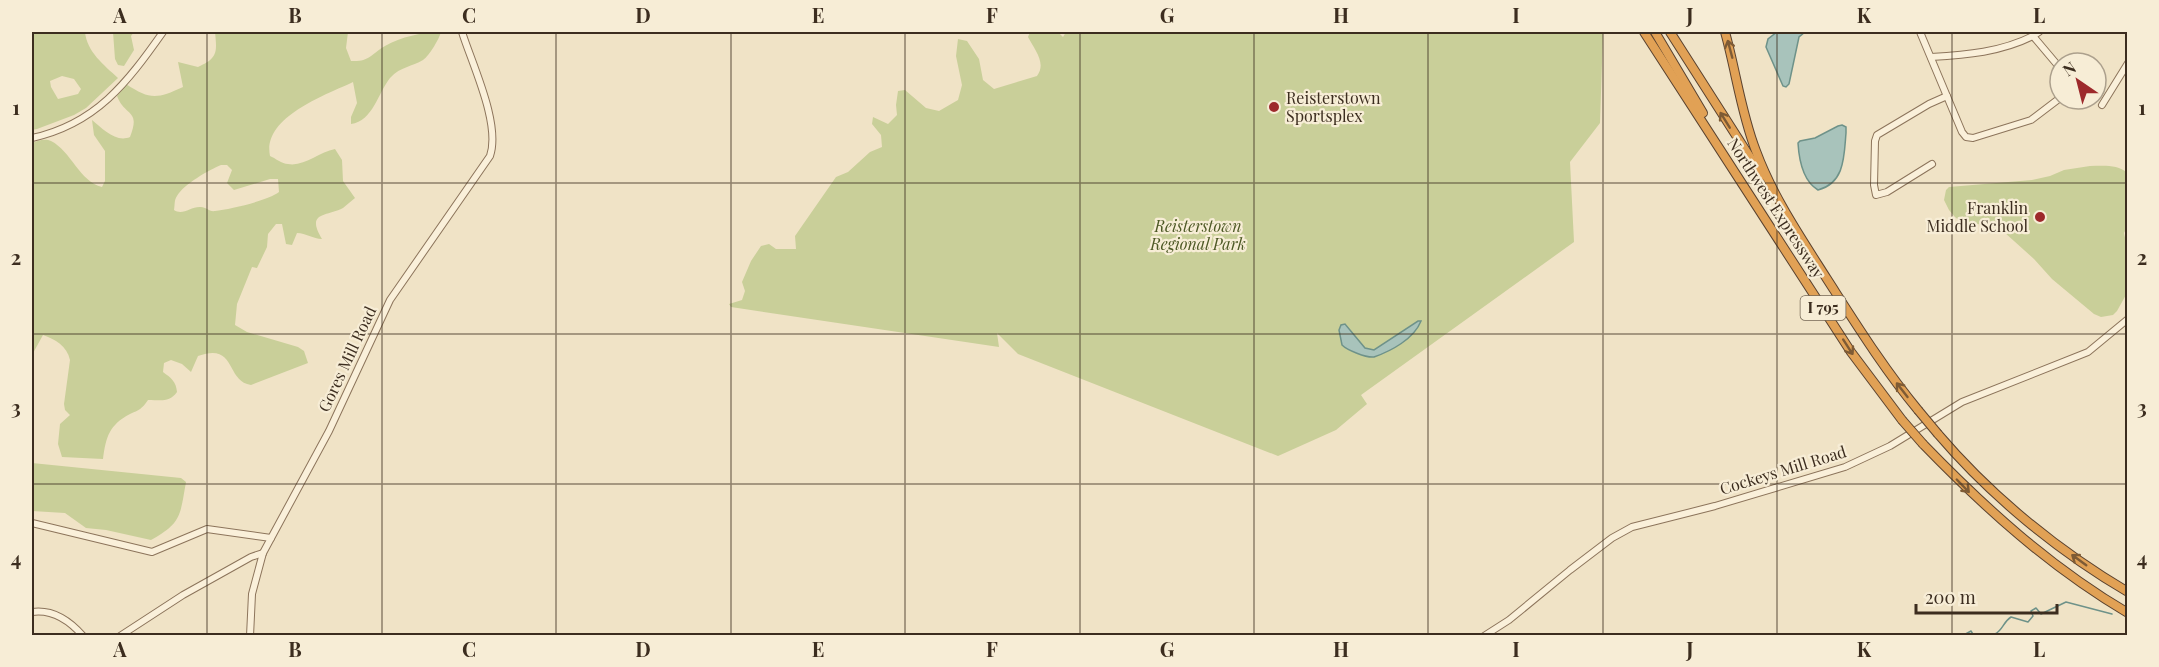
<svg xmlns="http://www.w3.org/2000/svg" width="2159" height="667" font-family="'Playfair Display',serif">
<rect width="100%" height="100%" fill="#f0e3c6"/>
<!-- green -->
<g fill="#c9cf99" fill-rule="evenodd">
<path d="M 32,32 L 85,32 C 87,52 104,65 118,78 L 86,108 L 74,115 L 37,129 L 32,130 ZM 62,76 L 74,79 L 81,89 L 78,94 L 58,99 L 51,87 L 50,81 Z"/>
<polygon points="113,32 134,32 131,36 134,50 124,66 118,65 115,59"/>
<path d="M 215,32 L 348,32 L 346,48 L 351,61 C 369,62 370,55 385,46 C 401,37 422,32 441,32 C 439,39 430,55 423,60 C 412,67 401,66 390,78 C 378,93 373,121 351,124 L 351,117 L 357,103 L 353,82 C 326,95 262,117 270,156 C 275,158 282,164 288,164 C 304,167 319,152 335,149 L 342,160 L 343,181 L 355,198 C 351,201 347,205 343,208 C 325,217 306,212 322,239 C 313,239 306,233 297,233 L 292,245 L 286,244 L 282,224 L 276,224 L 268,234 L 267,247 L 257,268 L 252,267 L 237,304 L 235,325 L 247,332 L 298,347 L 304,351 L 308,363 L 251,385 C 225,381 237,342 198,356 L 191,372 L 182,364 L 171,360 L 164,363 L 163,372 C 171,378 176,381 177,392 C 169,403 161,400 148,400 C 142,409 139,410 130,414 C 109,425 106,437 103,459 L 62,457 L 58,444 L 60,424 L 70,415 L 65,410 L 64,404 L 70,360 C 67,346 55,339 43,335 L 32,355 L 32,143 C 37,141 45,138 51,141 C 71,151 80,182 102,187 L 105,181 L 105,151 L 94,135 L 92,120 C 103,129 116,143 130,137 C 141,109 125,117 117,96 L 126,84 C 150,100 157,99 183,87 L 178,62 L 198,67 C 218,58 217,52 215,32 ZM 221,165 L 227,165 L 232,170 L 227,183 L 234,190 L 270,179 L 278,179 L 279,192 C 267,201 230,209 215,211 C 209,212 206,207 201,207 C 191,206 183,216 174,210 C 175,205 174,200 177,196 C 184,184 209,170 221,165 Z"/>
<path d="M 1030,32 L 1058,32 L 1063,37 L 1066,32 L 1603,32 L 1600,123 L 1570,162 L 1574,242 L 1361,395 L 1367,404 L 1336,430 L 1278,456 L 1018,354 L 997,333 L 999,347 L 731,307 L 729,304 L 742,300 L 745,291 L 742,282 L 751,261 L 761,246 L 769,244 L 776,249 L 796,249 L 795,236 L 836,177 L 848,172 L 870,152 L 882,147 L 881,135 L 872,124 L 873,117 L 888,124 L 897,115 L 896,105 L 898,91 L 905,90 L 926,108 L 939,111 L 958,100 L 962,85 L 956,56 L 958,39 L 967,41 L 979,59 L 983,80 L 994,89 L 1037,76 C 1047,63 1034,49 1028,37 Z"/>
<path d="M 2090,166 C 2103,166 2118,164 2127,173 L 2127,227 L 2124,233 L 2127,247 L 2127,293 L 2117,311 L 2113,315 L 2101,317 L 2094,314 L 2052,279 L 2034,259 L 2004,232 L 1985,225 L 1961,222 L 1955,217 L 1949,210 L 1944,200 L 1946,190 L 1949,187 L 2032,180 L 2050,176 L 2064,170 Z"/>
<path d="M 32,463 L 181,478 L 186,482 C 180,515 182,523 151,540 L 106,530 L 86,528 L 65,513 L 32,511 Z"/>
</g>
<!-- water -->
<g fill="#a8c3bb" stroke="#6e9289" stroke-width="1.5">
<polygon points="1777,32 1805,32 1799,37 1789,84 1786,87 1783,86 1766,47 1768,39"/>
<path d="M 1842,125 L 1846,127 L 1846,133 C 1844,156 1845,183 1818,190 C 1803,181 1799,160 1798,143 L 1800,141 L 1815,138 L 1838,126 Z"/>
<path d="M 1418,321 L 1421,321 C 1414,339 1391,351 1374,357 C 1366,358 1347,350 1342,345 L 1339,330 L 1341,325 L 1345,324 L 1365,348 L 1374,350 Z"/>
</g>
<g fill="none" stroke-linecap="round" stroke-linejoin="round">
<!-- stream -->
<g stroke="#6e9289" stroke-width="1.5">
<path d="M 1995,634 C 2003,630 2003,622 2011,617 L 2028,622 L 2033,616 L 2031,611 L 2036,608 L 2041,614 L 2066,602 L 2112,614"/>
<polyline points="1962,636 1971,631 1974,636"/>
</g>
<defs>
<g id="minor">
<polyline points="1920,32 1962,132 1966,137 1973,138 2031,120 2060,98"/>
<polyline points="2039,32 2033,36 2060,68"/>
<path d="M 1931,57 C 1967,55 2001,52 2033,36"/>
<polyline points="2102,105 2128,63"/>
<path d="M 32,138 C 96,124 127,83 163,32"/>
<polyline points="1932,164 1887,192 1876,195 1874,185 1875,141 1877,135 1929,104 1947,96"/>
<polyline points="32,523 152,552 207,529 271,538"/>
<path d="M 32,612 C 53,609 69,620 83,636"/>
<polyline points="120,636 183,595 251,557 263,553"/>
<path d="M 250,636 L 252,594 L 263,553 L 329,431 L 390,300 L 490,156 C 501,124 472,64 462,32"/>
<polyline points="1484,636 1509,620 1570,570 1612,538 1632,527 1715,506 1845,467 1890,446 1962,402 2088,352 2128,319"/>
</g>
<g id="highway">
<polyline points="1644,32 1851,352 1902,420"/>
<polyline points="1655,32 1703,113"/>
<polyline points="1670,32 1762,176"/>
<path d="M 1725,32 C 1736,71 1741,113 1756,151 C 1773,197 1801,238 1827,279 C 1856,324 1884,369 1918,410"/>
<path d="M 1938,434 C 1991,496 2058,551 2128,592"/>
<path d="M 1923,444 C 1985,508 2050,567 2128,613"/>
</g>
</defs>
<!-- minor casing -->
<use href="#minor" stroke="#8c745b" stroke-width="8"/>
<!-- highway casing -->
<use href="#highway" stroke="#5a422f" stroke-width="10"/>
<!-- minor -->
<use href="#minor" stroke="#faf0da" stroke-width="6"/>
<!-- highway -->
<use href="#highway" stroke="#e1a155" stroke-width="8"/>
<defs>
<g id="highway-bridge">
<polyline points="1918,410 1938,434"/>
<polyline points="1902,420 1923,444"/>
</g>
</defs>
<!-- highway-bridge casing -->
<use href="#highway-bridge" stroke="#5a422f" stroke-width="10" stroke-linecap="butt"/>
<!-- highway-bridge -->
<use href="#highway-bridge" stroke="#e1a155" stroke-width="8"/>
</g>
<!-- one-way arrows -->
<defs><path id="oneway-shaft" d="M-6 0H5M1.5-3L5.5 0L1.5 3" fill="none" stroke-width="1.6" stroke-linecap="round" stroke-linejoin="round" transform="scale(1.5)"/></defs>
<g stroke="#7e5b35">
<use href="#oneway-shaft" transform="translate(1730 49) rotate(-105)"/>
<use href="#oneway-shaft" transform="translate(1725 120) rotate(-122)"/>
<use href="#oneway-shaft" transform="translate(1848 347) rotate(57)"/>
<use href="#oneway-shaft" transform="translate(1902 390) rotate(-128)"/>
<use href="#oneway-shaft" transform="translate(1963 486) rotate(46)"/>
<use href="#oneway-shaft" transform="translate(2079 560) rotate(-144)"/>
</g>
<!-- grid -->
<path fill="none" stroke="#3c2d1f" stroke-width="1.5" stroke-opacity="0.55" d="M 207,32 L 207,636M 382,32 L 382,636M 556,32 L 556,636M 731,32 L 731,636M 905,32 L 905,636M 1080,32 L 1080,636M 1254,32 L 1254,636M 1428,32 L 1428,636M 1603,32 L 1603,636M 1777,32 L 1777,636M 1952,32 L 1952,636M 32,183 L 2128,183M 32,334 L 2128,334M 32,484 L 2128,484"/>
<!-- markers -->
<g fill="#9d292b" stroke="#f7edd6" stroke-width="2">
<circle cx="1274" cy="107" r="6"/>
<circle cx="2040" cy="217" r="6"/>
</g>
<g text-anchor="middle" stroke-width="4.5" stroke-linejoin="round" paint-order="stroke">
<!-- shield labels -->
<rect fill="#f7edd6" stroke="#746756" stroke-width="1.5" x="1800.5" y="296" width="45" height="24" rx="4.5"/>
<g font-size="15" font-weight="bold" fill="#3c2d1f">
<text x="1823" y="313">I 795</text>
</g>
<!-- poi labels -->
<g font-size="16" fill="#3c2d1f" stroke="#f7edd6" text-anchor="start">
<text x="1286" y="104">Reisterstown<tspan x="1286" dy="18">Sportsplex</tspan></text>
<text x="2028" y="214" text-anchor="end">Franklin<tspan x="2028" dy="18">Middle School</tspan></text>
</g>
<!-- street labels -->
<g font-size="16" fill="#3c2d1f" stroke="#f7edd6">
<text transform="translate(1776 208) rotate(57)" y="6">Northwest Expressway</text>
<text transform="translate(347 359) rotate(-65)" y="6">Gores Mill Road</text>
<text transform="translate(1783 470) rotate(-17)" y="6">Cockeys Mill Road</text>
</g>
<!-- park labels -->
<g font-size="16" font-style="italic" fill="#4d5925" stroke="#f7edd6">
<text x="1198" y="232">Reisterstown<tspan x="1198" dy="18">Regional Park</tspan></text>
</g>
</g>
<!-- border -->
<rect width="2159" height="667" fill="none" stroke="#f7edd6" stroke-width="66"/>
<!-- north arrow -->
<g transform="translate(2078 81) rotate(325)"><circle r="28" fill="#f7edd6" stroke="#aca08d" stroke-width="1.5"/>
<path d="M0-4.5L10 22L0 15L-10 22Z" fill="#9d292b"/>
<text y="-9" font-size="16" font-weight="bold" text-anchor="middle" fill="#3c2d1f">N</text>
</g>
<!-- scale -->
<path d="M1916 604v9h141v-9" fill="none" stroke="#3c2d1f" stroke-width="3"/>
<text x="1925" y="604" font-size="18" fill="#3c2d1f" stroke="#f7edd6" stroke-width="4.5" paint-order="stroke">200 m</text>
<rect x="33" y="33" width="2093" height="601" fill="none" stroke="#3c2d1f" stroke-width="2"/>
<g font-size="20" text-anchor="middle" font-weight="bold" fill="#3c2d1f">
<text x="120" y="23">A</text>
<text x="295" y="23">B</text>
<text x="469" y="23">C</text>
<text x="643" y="23">D</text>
<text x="818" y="23">E</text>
<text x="992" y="23">F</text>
<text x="1167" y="23">G</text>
<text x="1341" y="23">H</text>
<text x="1516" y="23">I</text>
<text x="1690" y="23">J</text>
<text x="1864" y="23">K</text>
<text x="2039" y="23">L</text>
<text x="16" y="115">1</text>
<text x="2142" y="115">1</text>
<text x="16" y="265">2</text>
<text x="2142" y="265">2</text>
<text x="16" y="415">3</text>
<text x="2142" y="415">3</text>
<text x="16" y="566">4</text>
<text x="2142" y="566">4</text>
<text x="120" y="657">A</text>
<text x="295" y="657">B</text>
<text x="469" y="657">C</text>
<text x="643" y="657">D</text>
<text x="818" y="657">E</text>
<text x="992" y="657">F</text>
<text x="1167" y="657">G</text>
<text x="1341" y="657">H</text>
<text x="1516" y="657">I</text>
<text x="1690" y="657">J</text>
<text x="1864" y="657">K</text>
<text x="2039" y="657">L</text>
</g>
</svg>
